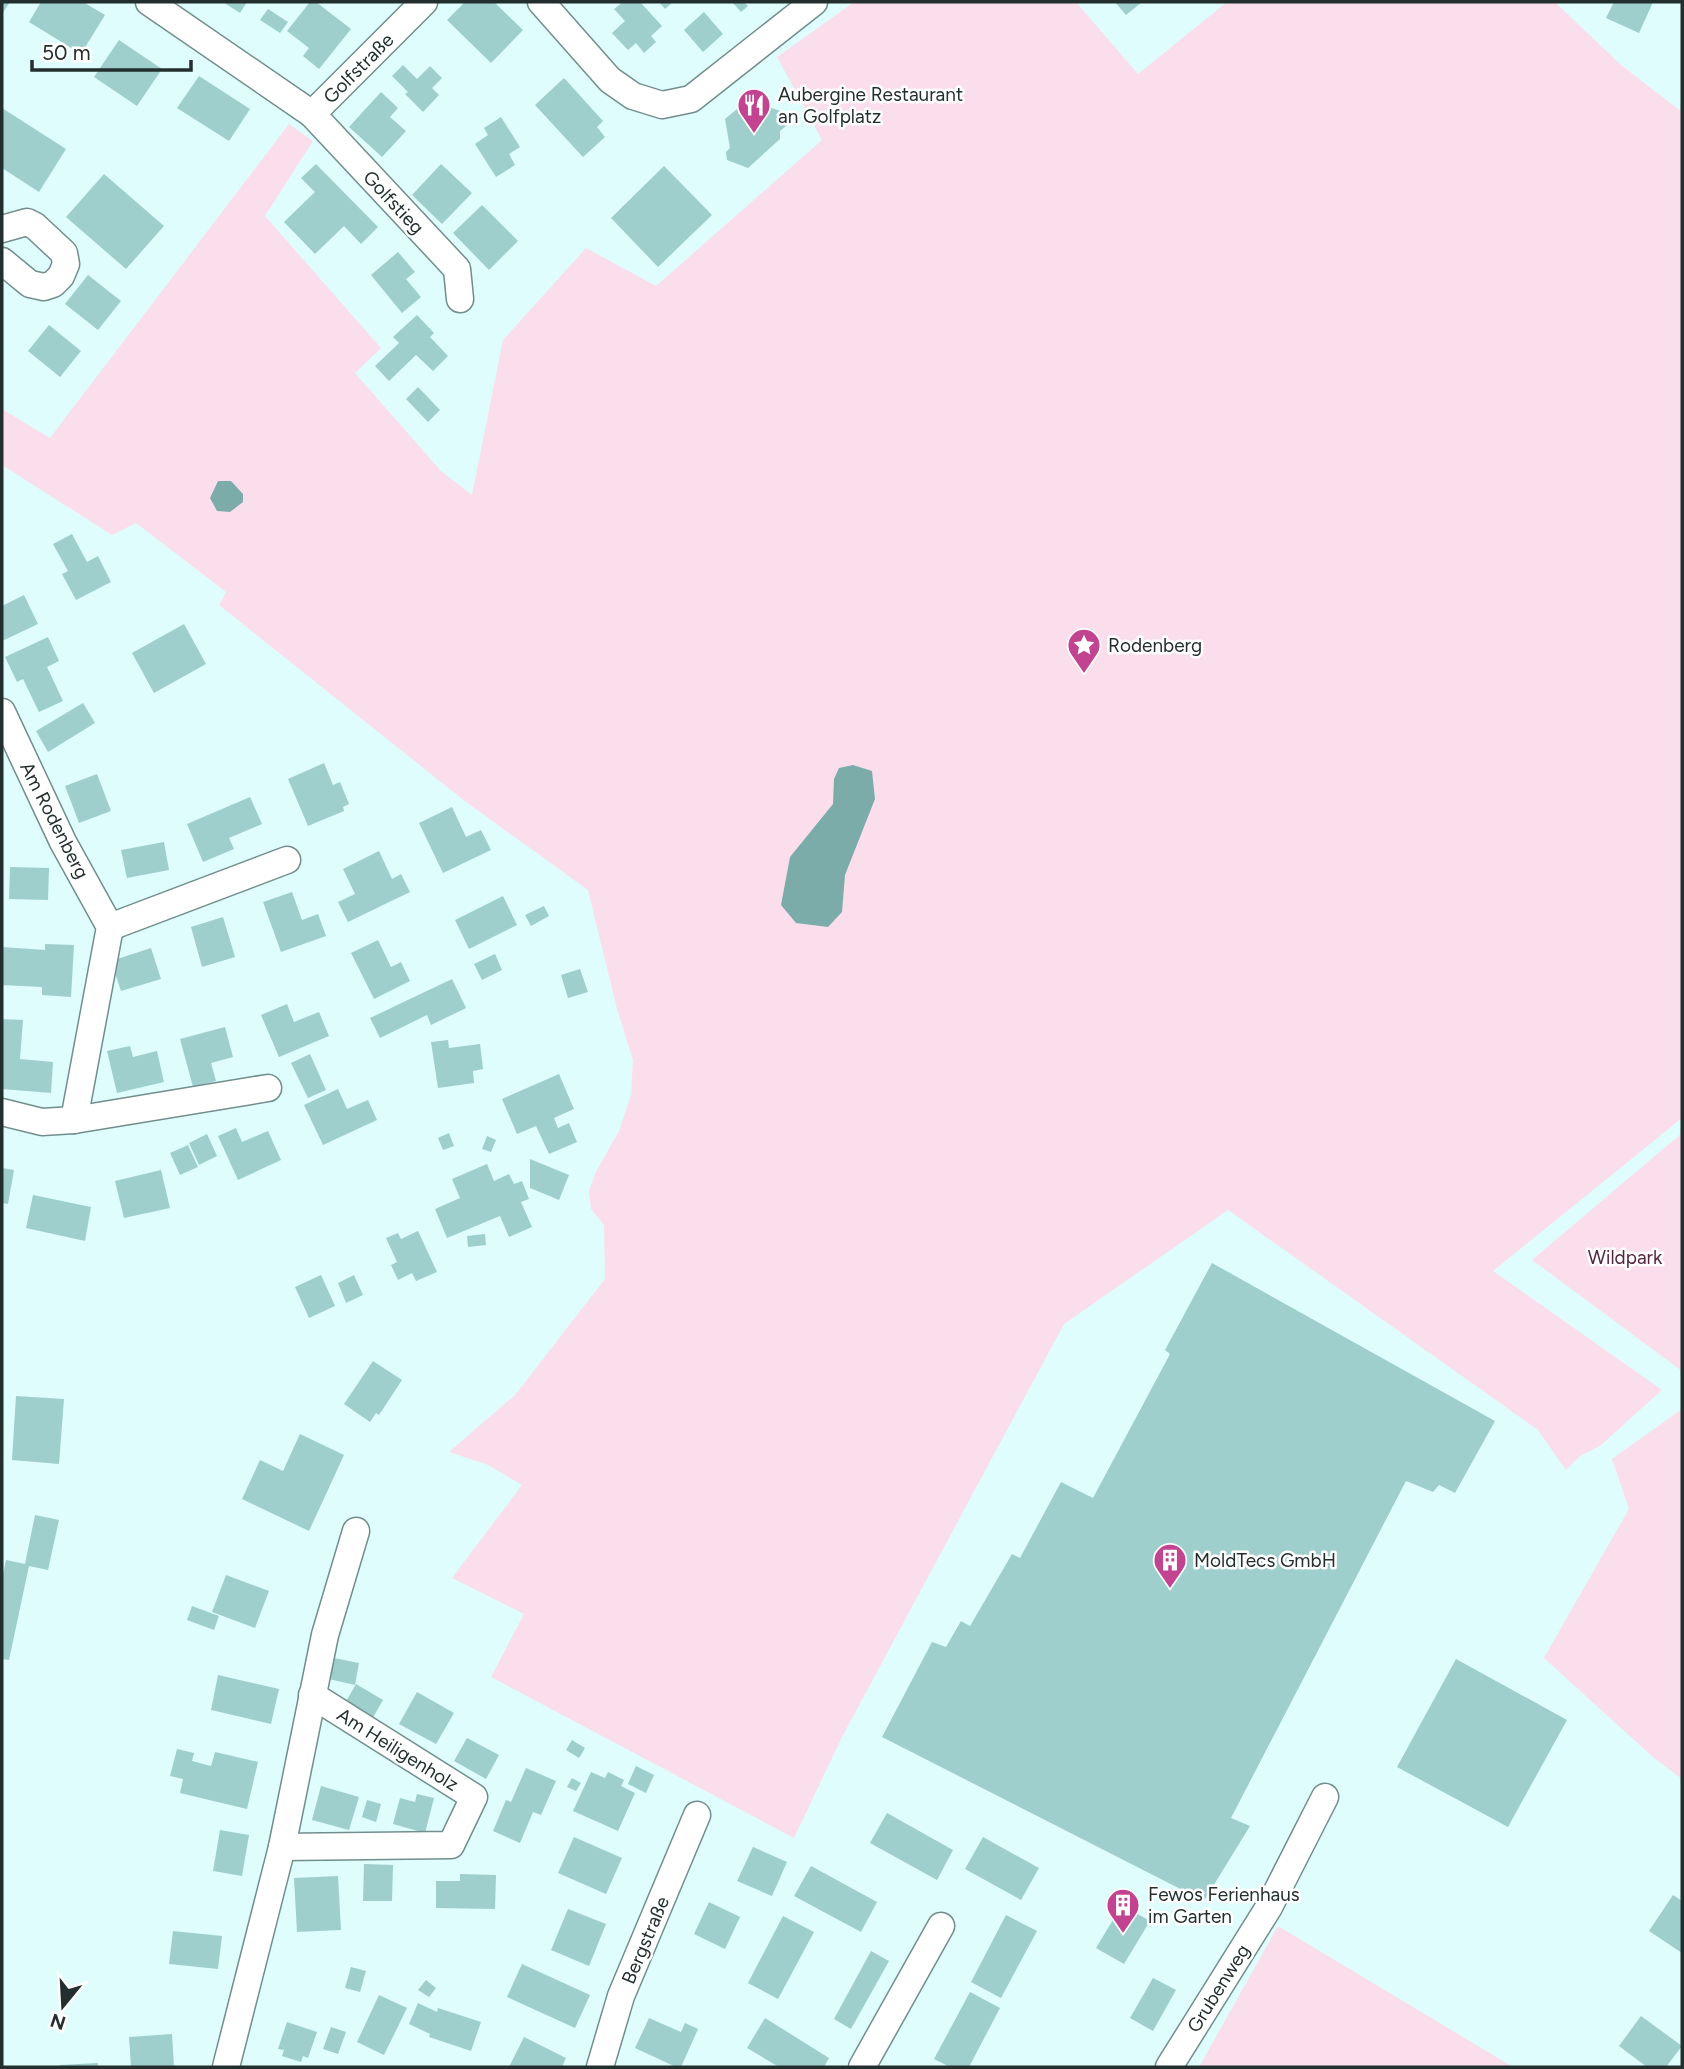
<svg xmlns="http://www.w3.org/2000/svg" width="1684" height="2069" font-family="Figtree,sans-serif">
<rect width="100%" height="100%" fill="#defdfc"/>
<!-- green -->
<g fill="#fbdeec">
<polygon points="854,2 1076,2 1138,74 1227,2 1555,2 1621,65 1682,112 1682,1118 1493,1271 1662,1390 1600,1446 1580,1456 1566,1470 1538,1430 1228,1210 1064,1324 842,1737 794,1838 491,1677 524,1614 452,1578 522,1485 488,1465 449,1452 515,1395 605,1279 604,1225 591,1209 589,1191 596,1172 619,1131 631,1095 633,1060 617,1009 588,890 466,802 219,605 226,592 136,523 112,535 2,465 2,409 50,438 289,124 313,141 265,216 381,348 355,373 441,471 472,495 503,340 586,248 656,286 822,140 777,57"/>
<polygon points="1682,1133 1682,1371 1532,1260"/>
<polygon points="1682,1409 1682,1779 1654,1758 1544,1658 1629,1509 1612,1459"/>
<polygon points="1278,1926 1513,2067 1199,2067"/>
</g>
<!-- water -->
<g fill="#7cacaa">
<polygon points="218,481 231,481 243,494 243,502 230,512 217,511 210,498"/>
<polygon points="853,765 872,771 875,799 845,875 842,912 828,927 796,923 781,905 790,857 833,804 834,779 839,768"/>
</g>
<!-- building -->
<g fill="#9ecfcd">
<polygon points="2,2 10,2 2,14"/>
<polygon points="41,2 83,2 105,15 81,54 29,22"/>
<polygon points="223,2 247,2 240,13"/>
<polygon points="310,2 316,2 351,29 319,69 303,56 309,48 287,31"/>
<polygon points="465,2 494,2 523,30 491,63 447,20"/>
<polygon points="623,2 640,2 662,26 651,36 656,42 644,53 636,43 628,50 612,33 625,21 614,9"/>
<polygon points="659,2 673,2 665,9"/>
<polygon points="732,2 744,2 748,6 741,12"/>
<polygon points="1115,2 1142,2 1126,15"/>
<polygon points="1614,2 1653,2 1639,33 1606,18"/>
<polygon points="268,9 288,22 280,33 260,20"/>
<polygon points="704,12 723,34 703,52 684,30"/>
<polygon points="119,40 162,69 137,106 94,77"/>
<polygon points="403,65 417,79 430,66 442,78 432,88 439,95 423,112 405,94 408,92 392,76"/>
<polygon points="199,76 250,109 229,141 177,108"/>
<polygon points="564,78 603,121 597,127 605,137 583,157 535,105"/>
<polygon points="381,92 398,108 390,117 406,131 382,157 349,127"/>
<polygon points="748,100 789,114 791,122 780,131 780,139 748,168 727,160 726,152 730,148 725,119"/>
<polygon points="2,108 66,149 39,192 2,168"/>
<polygon points="501,117 520,147 509,154 515,165 496,177 475,144 488,135 484,128"/>
<polygon points="316,164 378,227 361,244 344,226 315,254 284,222 315,192 301,178"/>
<polygon points="441,164 472,193 442,224 412,195"/>
<polygon points="664,166 712,215 658,267 611,218"/>
<polygon points="104,174 164,226 126,269 66,217"/>
<polygon points="482,205 518,241 489,270 453,233"/>
<polygon points="398,252 415,272 406,279 421,297 402,313 371,275"/>
<polygon points="88,275 121,301 98,330 65,304"/>
<polygon points="417,315 434,333 430,337 448,356 433,371 416,355 389,381 375,366 399,343 393,337"/>
<polygon points="49,325 81,351 60,377 28,351"/>
<polygon points="418,387 440,410 428,422 406,399"/>
<polygon points="72,534 87,562 98,556 111,582 76,600 62,574 68,571 53,544"/>
<polygon points="24,595 38,624 2,641 2,606"/>
<polygon points="184,624 206,664 154,693 132,653"/>
<polygon points="48,637 59,661 47,667 63,701 39,712 23,679 17,682 5,657"/>
<polygon points="83,703 95,723 48,752 36,731"/>
<polygon points="324,763 333,785 340,782 349,804 343,807 344,811 308,826 288,779"/>
<polygon points="97,774 111,811 79,823 65,786"/>
<polygon points="250,797 262,824 229,838 234,849 203,862 187,824"/>
<polygon points="452,807 466,837 481,830 491,850 443,873 419,823"/>
<polygon points="164,842 169,870 127,878 121,850"/>
<polygon points="379,851 392,879 401,874 410,892 348,922 338,902 355,894 343,869"/>
<polygon points="10,867 49,868 48,900 9,899"/>
<polygon points="292,892 302,920 318,914 326,936 281,952 263,902"/>
<polygon points="503,896 517,925 469,949 455,920"/>
<polygon points="544,906 549,916 531,926 525,915"/>
<polygon points="223,917 235,957 202,967 191,927"/>
<polygon points="378,940 391,967 401,962 410,981 374,999 351,953"/>
<polygon points="45,944 74,945 71,997 42,995 42,987 2,985 2,947 45,950"/>
<polygon points="151,948 161,979 121,991 111,961"/>
<polygon points="495,954 502,970 482,980 474,964"/>
<polygon points="580,969 588,992 568,998 561,975"/>
<polygon points="452,979 466,1008 431,1025 427,1015 380,1038 370,1018"/>
<polygon points="287,1004 294,1022 319,1012 329,1036 279,1057 261,1015"/>
<polygon points="2,1019 23,1020 20,1059 53,1062 51,1093 2,1089"/>
<polygon points="225,1027 233,1057 211,1063 216,1081 193,1087 180,1039"/>
<polygon points="448,1040 449,1048 480,1044 483,1069 473,1071 474,1083 438,1088 431,1042"/>
<polygon points="130,1046 133,1057 157,1051 164,1082 117,1093 107,1051"/>
<polygon points="310,1054 326,1090 308,1098 291,1063"/>
<polygon points="559,1074 574,1109 554,1118 558,1128 569,1123 577,1142 549,1154 536,1126 517,1134 502,1099"/>
<polygon points="338,1089 347,1109 368,1100 377,1120 323,1145 304,1105"/>
<polygon points="236,1128 242,1142 268,1131 281,1160 238,1180 218,1136"/>
<polygon points="449,1133 454,1146 443,1150 438,1138"/>
<polygon points="207,1134 217,1156 199,1165 189,1143"/>
<polygon points="487,1136 496,1140 491,1152 482,1149"/>
<polygon points="188,1145 198,1167 180,1175 170,1153"/>
<polygon points="530,1159 569,1175 559,1200 530,1188"/>
<polygon points="487,1164 494,1181 509,1174 514,1184 522,1181 529,1199 521,1202 532,1227 509,1237 500,1216 447,1238 435,1209 460,1198 452,1179"/>
<polygon points="2,1168 14,1170 8,1204 2,1203"/>
<polygon points="161,1170 170,1208 124,1218 115,1181"/>
<polygon points="33,1195 91,1207 85,1241 26,1228"/>
<polygon points="418,1231 437,1272 416,1281 412,1273 398,1280 391,1265 397,1262 386,1238 398,1233 401,1239"/>
<polygon points="485,1234 486,1245 468,1247 467,1236"/>
<polygon points="1212,1263 1495,1421 1455,1493 1439,1485 1433,1492 1406,1481 1231,1818 1250,1826 1204,1901 882,1737 932,1642 946,1647 961,1621 970,1626 1012,1554 1020,1558 1061,1482 1093,1498 1170,1354 1165,1350"/>
<polygon points="321,1275 335,1306 309,1318 295,1287"/>
<polygon points="354,1275 363,1295 346,1303 338,1283"/>
<polygon points="373,1361 402,1380 379,1415 376,1413 370,1422 344,1404"/>
<polygon points="16,1396 64,1399 59,1464 12,1460"/>
<polygon points="300,1434 344,1455 309,1531 242,1499 260,1460 283,1471"/>
<polygon points="35,1515 59,1520 48,1570 29,1566 9,1660 2,1659 2,1579 6,1560 25,1564"/>
<polygon points="226,1575 269,1591 255,1628 212,1612"/>
<polygon points="192,1606 219,1616 214,1630 187,1620"/>
<polygon points="334,1658 359,1663 355,1685 329,1679"/>
<polygon points="1456,1659 1567,1720 1508,1827 1397,1767"/>
<polygon points="218,1675 279,1689 271,1724 211,1710"/>
<polygon points="356,1684 383,1700 371,1721 344,1705"/>
<polygon points="417,1692 454,1713 436,1744 399,1724"/>
<polygon points="467,1738 499,1755 486,1779 454,1761"/>
<polygon points="572,1740 585,1748 579,1758 566,1750"/>
<polygon points="177,1749 194,1753 192,1761 211,1766 215,1752 258,1762 247,1809 180,1793 183,1779 170,1776"/>
<polygon points="636,1766 654,1775 646,1793 628,1784"/>
<polygon points="526,1768 556,1781 541,1815 533,1812 520,1843 493,1831 506,1800 511,1802"/>
<polygon points="591,1772 605,1778 608,1772 624,1780 621,1786 635,1793 618,1831 573,1811"/>
<polygon points="572,1778 581,1783 576,1791 567,1787"/>
<polygon points="321,1786 359,1797 349,1830 312,1820"/>
<polygon points="417,1794 434,1798 425,1833 393,1824 400,1798 415,1802"/>
<polygon points="367,1800 381,1804 376,1822 362,1817"/>
<polygon points="887,1813 953,1850 937,1880 870,1843"/>
<polygon points="220,1830 249,1835 242,1876 213,1871"/>
<polygon points="574,1837 622,1858 606,1894 558,1873"/>
<polygon points="983,1837 1039,1868 1021,1900 965,1869"/>
<polygon points="753,1847 787,1862 772,1896 737,1881"/>
<polygon points="364,1864 393,1865 392,1901 363,1901"/>
<polygon points="811,1866 877,1902 861,1932 794,1896"/>
<polygon points="460,1874 496,1875 495,1909 436,1908 436,1881 460,1881"/>
<polygon points="338,1876 341,1930 297,1932 294,1878"/>
<polygon points="1673,1895 1682,1901 1682,1953 1649,1931"/>
<polygon points="709,1902 740,1917 725,1949 694,1934"/>
<polygon points="1122,1905 1150,1921 1124,1964 1096,1948"/>
<polygon points="568,1909 606,1924 589,1966 551,1950"/>
<polygon points="1006,1915 1037,1931 1001,1998 971,1982"/>
<polygon points="783,1916 814,1932 778,1999 748,1983"/>
<polygon points="173,1931 222,1936 218,1969 169,1964"/>
<polygon points="871,1951 889,1961 851,2029 834,2019"/>
<polygon points="522,1964 590,1995 575,2028 507,1997"/>
<polygon points="351,1967 366,1971 360,1992 345,1988"/>
<polygon points="1153,1978 1176,1990 1153,2031 1130,2018"/>
<polygon points="426,1980 436,1988 429,1997 418,1990"/>
<polygon points="970,1992 1000,2008 969,2067 950,2067 934,2059"/>
<polygon points="379,1995 407,2008 384,2055 357,2042"/>
<polygon points="418,2003 437,2012 438,2008 481,2022 471,2051 429,2037 430,2034 409,2024"/>
<polygon points="1641,2016 1682,2046 1666,2067 1647,2067 1619,2046"/>
<polygon points="649,2018 681,2032 685,2023 698,2029 681,2067 676,2067 635,2048"/>
<polygon points="765,2018 829,2058 824,2067 779,2067 747,2048"/>
<polygon points="287,2022 317,2032 308,2058 303,2056 301,2062 282,2056 284,2050 278,2049"/>
<polygon points="331,2027 346,2032 338,2054 323,2049"/>
<polygon points="172,2034 174,2067 131,2067 129,2037"/>
<polygon points="524,2037 566,2058 562,2067 509,2067"/>
<polygon points="98,2063 98,2067 60,2067 60,2065"/>
</g>
<g fill="none" stroke-linecap="round" stroke-linejoin="round">
<defs>
<g id="street">
<polyline points="149,2 312,114 424,2"/>
<polyline points="541,2 610,80 633,96 662,105 691,99 814,2"/>
<polyline points="312,114 457,269 460,299"/>
<polyline points="2,229 27,222 35,226 64,253 66,264 61,276 53,284 44,287 30,284 2,261"/>
<polyline points="2,712 63,842 110,927 74,1120"/>
<polyline points="110,927 287,860"/>
<polyline points="2,1112 42,1122 74,1120 268,1088"/>
<polyline points="282,1847 451,1845 474,1797 312,1695"/>
<polyline points="226,2067 282,1847 325,1635 356,1531"/>
<polyline points="600,2067 621,1996 697,1815"/>
<polyline points="862,2067 941,1926"/>
<polyline points="1169,2067 1269,1907 1325,1797"/>
</g>
</defs>
<!-- street casing -->
<use href="#street" stroke="#718e8d" stroke-width="29"/>
<!-- street -->
<use href="#street" stroke="#fff" stroke-width="26"/>
</g>
<!-- icons -->
<defs>
<symbol id="restaurant-pin" viewBox="-11 -11 22 30"><path d="M0 17L-7.5 6A9.5 9.5 0 1 1 7.5 6Z" fill="#c24490" stroke="#fff"/><path d="M-5-6h1v4h1v-4h1v4h1v-4h1v5L-1.5 .5V6h-2V.5L-5-1ZM5-6V6H3V1.5H1.5Q1.5-4 5-6Z" fill="#fff"/></symbol>
<symbol id="sight-pin" viewBox="-11 -11 22 30"><path d="M0 17L-7.5 6A9.5 9.5 0 1 1 7.5 6Z" fill="#c24490" stroke="#fff"/><path d="M0-6L1.8-2.2L6-1.7L2.9 1.2L3.7 5.4L0 3.3L-3.7 5.4L-2.9 1.2L-6-1.7L-1.8-2.2Z" fill="#fff"/></symbol>
<symbol id="building-pin" viewBox="-11 -11 22 30"><path d="M0 17L-7.5 6A9.5 9.5 0 1 1 7.5 6Z" fill="#c24490" stroke="#fff"/><path d="M-4-6H4V6H1V3H-1V6H-4ZM-2.5-4.3h1.7v1.8h-1.7ZM.8-4.3h1.7v1.8H.8ZM-2.5-1h1.7V.8h-1.7ZM.8-1h1.7V.8H.8Z" fill="#fff"/></symbol>
</defs>
<g fill-rule="evenodd">
<use href="#restaurant-pin" x="735" y="86" width="38" height="52"/>
<use href="#sight-pin" x="1065" y="626" width="38" height="52"/>
<use href="#building-pin" x="1151" y="1541" width="38" height="52"/>
<use href="#building-pin" x="1104" y="1886" width="38" height="52"/>
</g>
<g text-anchor="middle" stroke-width="5" stroke-linejoin="round" paint-order="stroke">
<!-- street labels -->
<g font-size="19" fill="#232f2e" stroke="#fff">
<text transform="translate(358 68) rotate(-45)" y="7">Golfstraße</text>
<text transform="translate(394 202) rotate(47)" y="7">Golfstieg</text>
<text transform="translate(55 820) rotate(63)" y="7">Am Rodenberg</text>
<text transform="translate(398 1749) rotate(32)" y="7">Am Heiligenholz</text>
<text transform="translate(645 1940) rotate(-67)" y="7">Bergstraße</text>
<text transform="translate(1218 1988) rotate(-58)" y="7">Grubenweg</text>
</g>
<!-- poi labels -->
<g font-size="19" fill="#232f2e" stroke="#fff" text-anchor="start">
<text x="778" y="101">Aubergine Restaurant<tspan x="778" dy="22">an Golfplatz</tspan></text>
<text x="1108" y="652">Rodenberg</text>
<text x="1194" y="1567">MoldTecs GmbH</text>
<text x="1148" y="1901">Fewos Ferienhaus<tspan x="1148" dy="22">im Garten</tspan></text>
</g>
<!-- park labels -->
<g font-size="19" fill="#552540" stroke="#fff">
<text x="1625" y="1264">Wildpark</text>
</g>
</g>
<!-- border -->
<rect width="1684" height="2069" fill="none" stroke="#232f2e" stroke-width="7"/>
<!-- north arrow -->
<g transform="translate(63 2006) rotate(198)" stroke="#ffffff" stroke-width="5" paint-order="stroke">
<path d="M0-5L12 26L0 18L-12 26Z" fill="#232f2e"/>
<text y="-10" font-size="19" font-weight="bold" text-anchor="middle" fill="#232f2e">N</text>
</g>
<!-- scale -->
<path d="M32 60v10h159v-10" fill="none" stroke="#232f2e" stroke-width="3.5"/>
<text x="42" y="60" font-size="21" fill="#232f2e" stroke="#ffffff" stroke-width="5" paint-order="stroke">50 m</text>
</svg>
